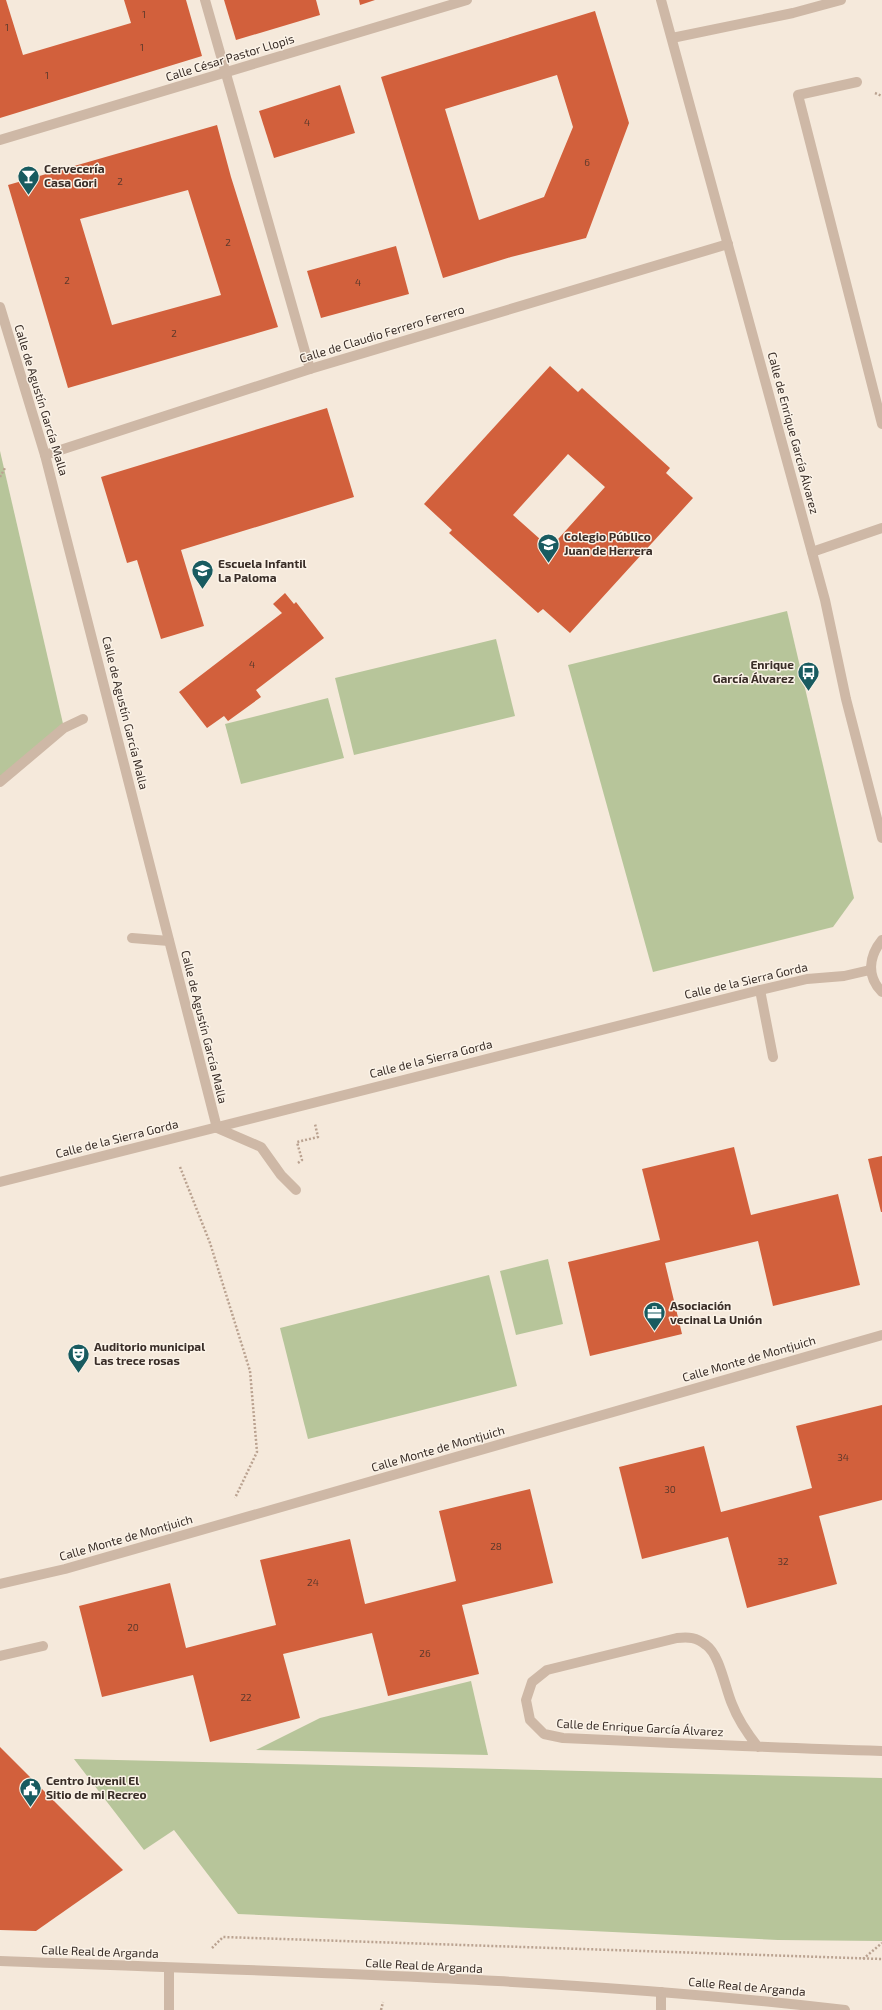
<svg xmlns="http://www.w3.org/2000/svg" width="882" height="2010" font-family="'Exo 2',sans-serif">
<rect width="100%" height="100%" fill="#f5e9db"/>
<!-- green -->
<g fill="#b7c59a">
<polygon points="0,451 64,728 0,782"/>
<polygon points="787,611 854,898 833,927 653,972 568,665"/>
<polygon points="496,639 515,716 354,755 335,678"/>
<polygon points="328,698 344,758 241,784 225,724"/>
<polygon points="548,1259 563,1324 516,1335 500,1271"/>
<polygon points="489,1275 517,1386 308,1439 280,1328"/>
<polygon points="471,1681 488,1755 256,1750 320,1718"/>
<polygon points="74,1759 882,1778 882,1941 778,1940 238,1914 174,1830 144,1850"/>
</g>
<!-- building -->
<g fill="#d2603c" fill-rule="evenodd">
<polygon points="0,0 6,0 23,55 131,23 124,0 186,0 202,56 0,118"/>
<polygon points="224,0 316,0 320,15 236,40"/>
<polygon points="359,0 375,0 360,5"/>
<path d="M 595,11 L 629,123 L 586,238 L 511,257 L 443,278 L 381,77 ZM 557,75 L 573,127 L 544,197 L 479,220 L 445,109 Z"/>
<polygon points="340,85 355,133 274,158 259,111"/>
<path d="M 217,125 L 231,177 L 278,327 L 68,388 L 8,185 ZM 188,190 L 221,295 L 112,325 L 80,219 Z"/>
<polygon points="396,246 409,294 321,318 307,271"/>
<path d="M 550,366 L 578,392 L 582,388 L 670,468 L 666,473 L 693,498 L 570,633 L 543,609 L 538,613 L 449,533 L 452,530 L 424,504 ZM 568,454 L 605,487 L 550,548 L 513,515 Z"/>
<polygon points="327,408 354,497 181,550 204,626 161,639 137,560 127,563 101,477"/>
<polygon points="285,593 294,604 296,602 324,638 256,690 261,697 228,721 224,716 207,728 179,692 282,613 273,604"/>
<polygon points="734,1147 751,1215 838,1194 860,1285 773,1306 758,1241 665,1263 682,1334 590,1356 568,1262 660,1240 642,1169"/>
<polygon points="882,1156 882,1212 881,1212 868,1159"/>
<polygon points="882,1405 882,1500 819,1516 837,1584 747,1608 728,1537 642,1559 619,1467 704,1446 721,1512 812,1488 796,1426"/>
<polygon points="530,1489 553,1583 462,1605 479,1674 388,1696 372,1633 283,1654 300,1718 210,1742 193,1675 102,1697 79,1606 170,1583 186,1648 276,1625 260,1560 350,1539 365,1604 456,1581 439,1511"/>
<polygon points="0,1747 123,1870 36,1931 0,1930"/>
</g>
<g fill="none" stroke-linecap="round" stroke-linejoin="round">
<!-- path -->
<g stroke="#baa290" stroke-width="2.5" stroke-dasharray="2 2" stroke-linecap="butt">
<polyline points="875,93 882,96"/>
<polyline points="0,477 5,468"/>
<polyline points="298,1163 302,1160 297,1142 318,1137 315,1124"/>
<polyline points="180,1167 210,1243 250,1371 257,1452 235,1498"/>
<polyline points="212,1948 223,1937 882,1959"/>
<polyline points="863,1959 882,1943"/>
<polyline points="381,2010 383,2002"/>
</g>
<!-- service -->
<g stroke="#ceb8a6" stroke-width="10">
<polyline points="857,82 798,95 882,424"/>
<polyline points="132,938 169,941"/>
<polyline points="760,990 773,1057"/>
<polyline points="217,1128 261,1147 281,1175 296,1190"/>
<polyline points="0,1656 43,1646"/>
</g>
<!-- pedestrian -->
<g stroke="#ceb8a6" stroke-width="10">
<polyline points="205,0 310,369"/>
<polyline points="0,140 467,0"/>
<polyline points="0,782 64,728 83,719"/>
<polyline points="0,1584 65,1569 882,1335"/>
</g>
<!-- minor -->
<g stroke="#ceb8a6" stroke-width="10">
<polyline points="661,0 825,600 846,699 882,838"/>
<polyline points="672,38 793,13 841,0"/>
<polyline points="0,307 45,455 217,1128"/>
<polyline points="45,455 310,369 728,244"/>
<polyline points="812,552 882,528"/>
<path d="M 882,940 C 869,956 866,976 882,992"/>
<polyline points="0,1182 760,990 807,979 844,976 870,970"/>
<path d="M 758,1747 C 747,1733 738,1720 732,1704 C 725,1688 720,1655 706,1645 C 696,1637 689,1637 677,1638 L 547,1670 L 532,1682 L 526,1700 L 530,1720 L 544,1734 L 563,1738 C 669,1743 776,1748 882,1751"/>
<polyline points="169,1968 169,2010"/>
<polyline points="661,2010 661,1992"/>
</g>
<!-- tertiary -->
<path stroke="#ceb8a6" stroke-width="10" d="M 0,1961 C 282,1972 565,1977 845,2010"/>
</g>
<!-- icons -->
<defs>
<symbol id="bar-pin" viewBox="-11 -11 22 30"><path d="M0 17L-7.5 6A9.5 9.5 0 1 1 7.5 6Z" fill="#185b60" stroke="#fbf3e8"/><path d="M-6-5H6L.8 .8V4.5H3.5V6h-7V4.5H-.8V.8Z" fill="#fff"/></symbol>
<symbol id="school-pin" viewBox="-11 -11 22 30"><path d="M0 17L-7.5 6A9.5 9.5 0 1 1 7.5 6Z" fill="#185b60" stroke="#fbf3e8"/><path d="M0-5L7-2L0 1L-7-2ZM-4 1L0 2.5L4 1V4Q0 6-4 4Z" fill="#fff"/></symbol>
<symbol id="bus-pin" viewBox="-11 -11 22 30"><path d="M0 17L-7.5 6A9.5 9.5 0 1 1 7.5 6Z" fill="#185b60" stroke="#fbf3e8"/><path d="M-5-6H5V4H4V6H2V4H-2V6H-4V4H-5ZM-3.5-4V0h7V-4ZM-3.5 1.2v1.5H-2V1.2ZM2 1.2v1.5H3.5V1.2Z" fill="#fff"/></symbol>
<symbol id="office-pin" viewBox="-11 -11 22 30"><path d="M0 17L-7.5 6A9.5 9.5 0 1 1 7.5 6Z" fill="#185b60" stroke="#fbf3e8"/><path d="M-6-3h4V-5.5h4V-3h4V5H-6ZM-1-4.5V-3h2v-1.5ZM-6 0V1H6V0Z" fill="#fff"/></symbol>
<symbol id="theatre-pin" viewBox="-11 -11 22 30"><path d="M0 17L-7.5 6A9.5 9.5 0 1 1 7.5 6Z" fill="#185b60" stroke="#fbf3e8"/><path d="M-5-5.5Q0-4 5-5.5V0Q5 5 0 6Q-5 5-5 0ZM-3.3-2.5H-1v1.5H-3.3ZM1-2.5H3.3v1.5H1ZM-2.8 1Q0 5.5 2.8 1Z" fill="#fff"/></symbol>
<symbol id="civic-pin" viewBox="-11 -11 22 30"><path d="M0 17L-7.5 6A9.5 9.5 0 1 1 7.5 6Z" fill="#185b60" stroke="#fbf3e8"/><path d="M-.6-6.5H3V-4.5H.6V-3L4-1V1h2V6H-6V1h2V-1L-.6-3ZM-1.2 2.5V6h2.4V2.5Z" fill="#fff"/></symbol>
</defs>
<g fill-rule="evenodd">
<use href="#bar-pin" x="16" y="164" width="25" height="34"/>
<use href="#school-pin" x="536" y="532" width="25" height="34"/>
<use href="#school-pin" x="190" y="558" width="25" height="34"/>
<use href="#bus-pin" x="796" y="660" width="25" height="34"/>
<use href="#office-pin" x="642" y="1300" width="25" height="34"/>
<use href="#theatre-pin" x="66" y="1342" width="25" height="34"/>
<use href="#civic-pin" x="18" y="1776" width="25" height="34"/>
</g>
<g text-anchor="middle" stroke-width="3" stroke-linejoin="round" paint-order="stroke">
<!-- number labels -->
<g font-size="10" fill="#5f3a2c">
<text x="144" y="18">1</text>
<text x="7" y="31">1</text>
<text x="142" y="51">1</text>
<text x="47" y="79">1</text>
<text x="307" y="126">4</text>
<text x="587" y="166">6</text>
<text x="120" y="185">2</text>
<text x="228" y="246">2</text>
<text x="67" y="284">2</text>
<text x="358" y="286">4</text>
<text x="174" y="337">2</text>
<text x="252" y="668">4</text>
<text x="843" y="1461">34</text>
<text x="670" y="1493">30</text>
<text x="496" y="1550">28</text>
<text x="783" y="1565">32</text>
<text x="313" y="1586">24</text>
<text x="133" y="1631">20</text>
<text x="425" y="1657">26</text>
<text x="246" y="1701">22</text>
</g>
<!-- street labels -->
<g font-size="12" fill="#392d27" stroke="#fbf3e8">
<text transform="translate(230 58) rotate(-17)" y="4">Calle César Pastor Llopis</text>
<text transform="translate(382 334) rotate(-17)" y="4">Calle de Claudio Ferrero Ferrero</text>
<text transform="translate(41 400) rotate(73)" y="4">Calle de Agustín García Malla</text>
<text transform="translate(793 433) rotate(75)" y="4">Calle de Enrique García Álvarez</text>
<text transform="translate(125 713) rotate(76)" y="4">Calle de Agustín García Malla</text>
<text transform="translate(746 981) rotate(-13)" y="4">Calle de la Sierra Gorda</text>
<text transform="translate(204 1027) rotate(76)" y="4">Calle de Agustín García Malla</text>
<text transform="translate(431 1059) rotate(-14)" y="4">Calle de la Sierra Gorda</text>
<text transform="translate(117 1139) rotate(-14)" y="4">Calle de la Sierra Gorda</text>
<text transform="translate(749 1359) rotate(-16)" y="4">Calle Monte de Montjuich</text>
<text transform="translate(438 1449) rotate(-16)" y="4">Calle Monte de Montjuich</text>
<text transform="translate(126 1538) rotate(-16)" y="4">Calle Monte de Montjuich</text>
<text transform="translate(640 1728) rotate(3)" y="4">Calle de Enrique García Álvarez</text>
<text transform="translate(100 1952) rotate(2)" y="4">Calle Real de Arganda</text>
<text transform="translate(424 1966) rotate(3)" y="4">Calle Real de Arganda</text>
<text transform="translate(747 1987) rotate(5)" y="4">Calle Real de Arganda</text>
</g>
<!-- poi labels -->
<g font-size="12" font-weight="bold" fill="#392d27" stroke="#fbf3e8" text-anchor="start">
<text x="44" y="173">Cervecería<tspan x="44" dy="14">Casa Gori</tspan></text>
<text x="564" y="541">Colegio Público<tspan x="564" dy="14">Juan de Herrera</tspan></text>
<text x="218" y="568">Escuela Infantil<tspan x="218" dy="14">La Paloma</tspan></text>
<text x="794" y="669" text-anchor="end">Enrique<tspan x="794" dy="14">García Álvarez</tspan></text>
<text x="670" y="1310">Asociación<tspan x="670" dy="14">vecinal La Unión</tspan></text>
<text x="94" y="1351">Auditorio municipal<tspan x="94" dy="14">Las trece rosas</tspan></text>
<text x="46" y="1785">Centro Juvenil El<tspan x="46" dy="14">Sitio de mi Recreo</tspan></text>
</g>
</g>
</svg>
